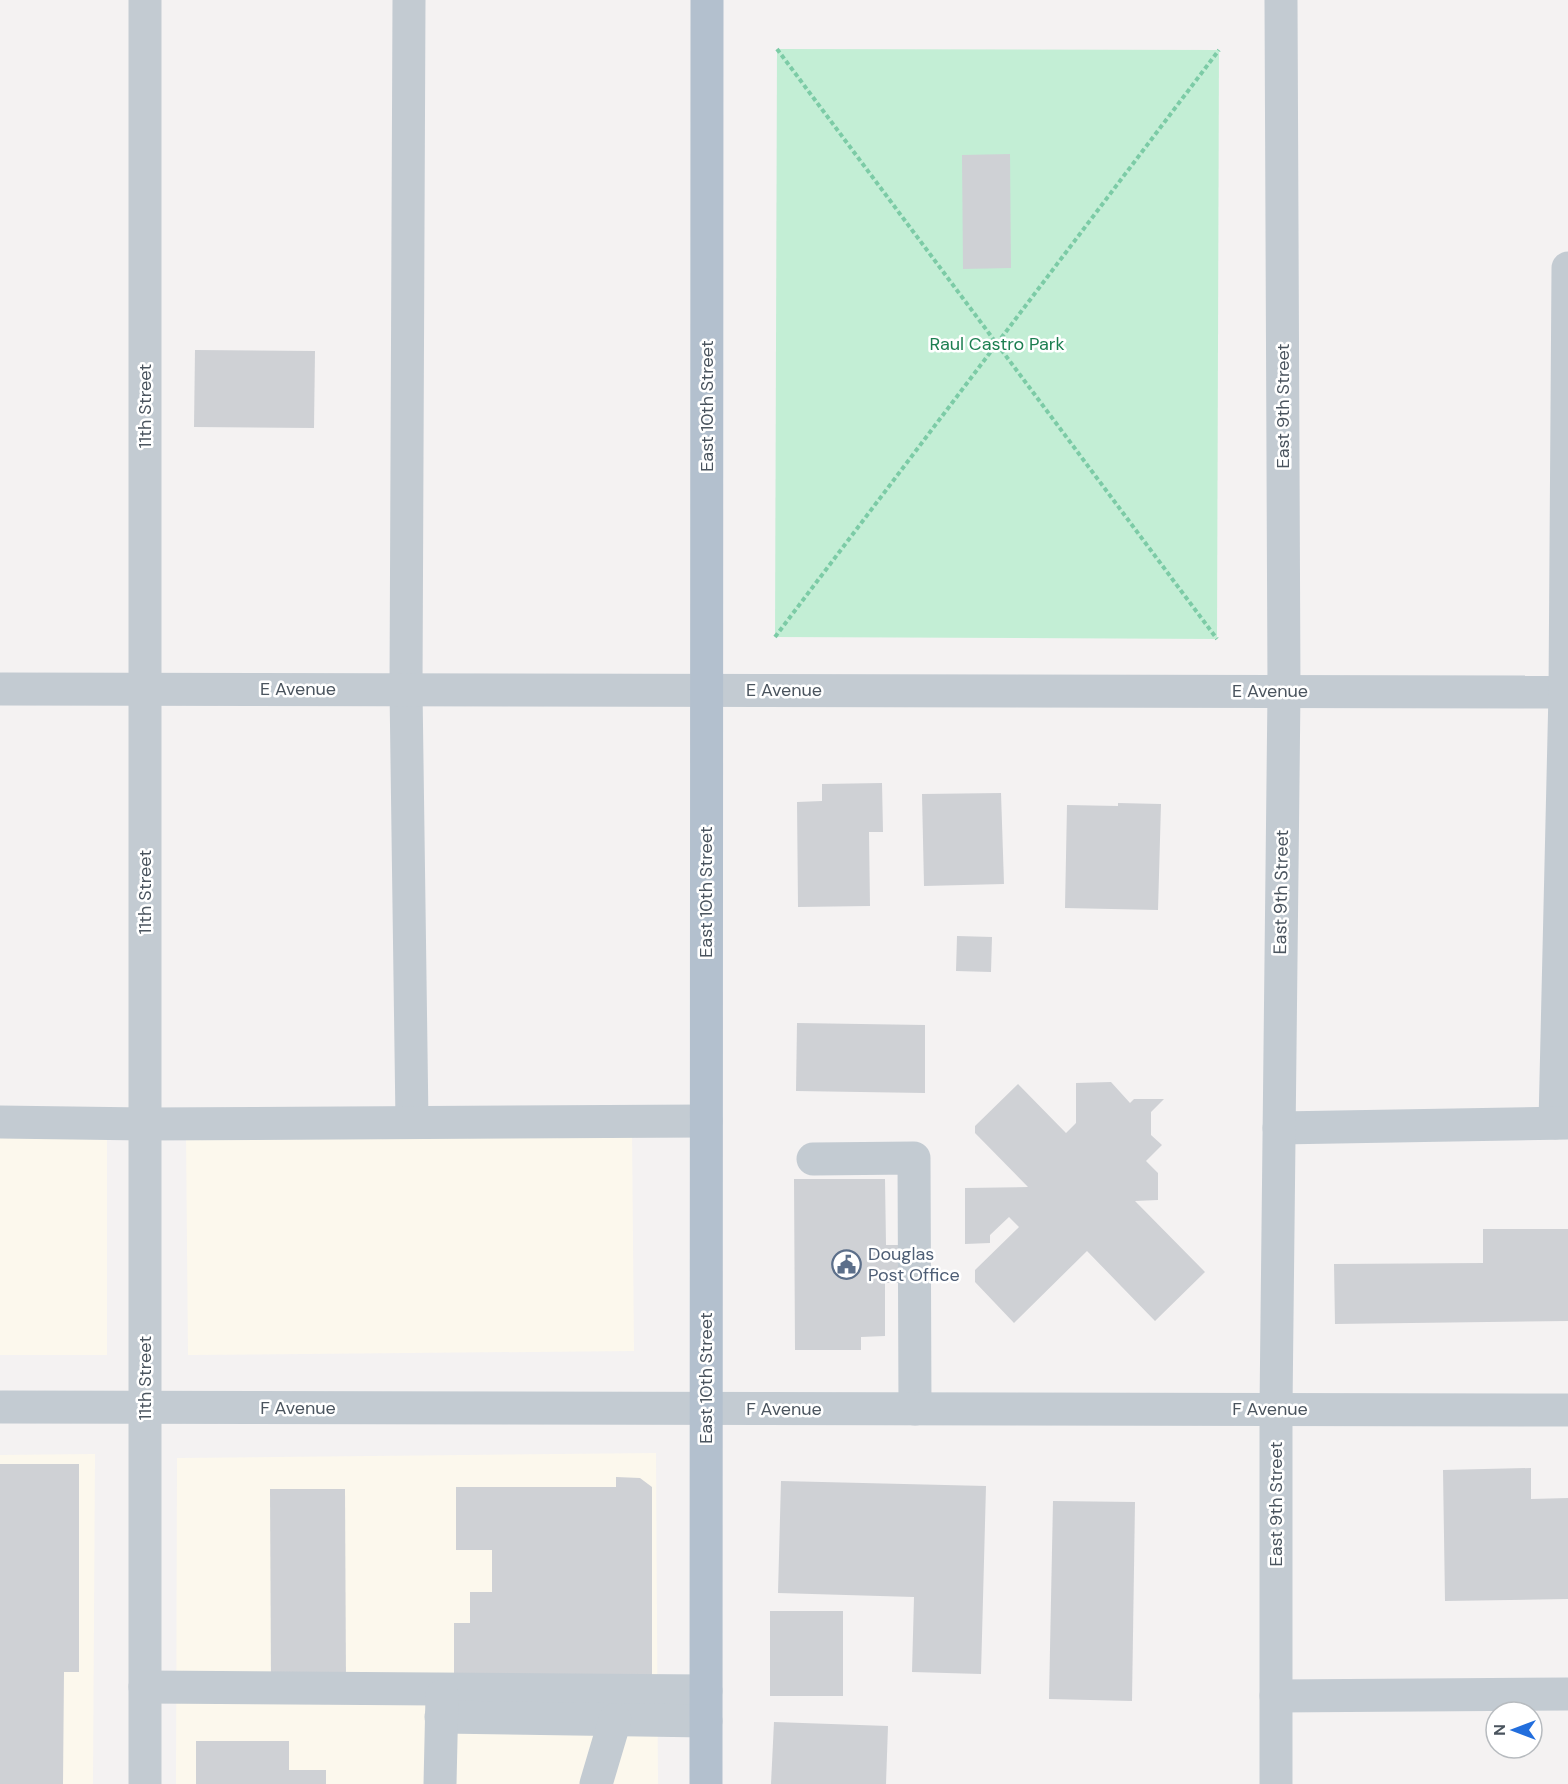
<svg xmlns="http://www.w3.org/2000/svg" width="1568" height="1784" font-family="'DM Sans',sans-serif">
<rect width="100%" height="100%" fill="#f4f2f2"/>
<!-- commercial -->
<g fill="#fcf8ed">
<rect x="0" y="1121" width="107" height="234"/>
<polygon points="632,1129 634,1351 188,1355 186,1134"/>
<polygon points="656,1453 658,1784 176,1784 177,1458"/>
<polygon points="95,1454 93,1784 0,1784 0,1455"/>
</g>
<!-- green -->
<polygon fill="#c3eed5" points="777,49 1219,50 1217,639 775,637"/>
<!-- building -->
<g fill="#cfd1d5">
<polygon points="1010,154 1011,268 963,269 962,155"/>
<polygon points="195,350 315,351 314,428 194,427"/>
<polygon points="882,783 883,832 869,832 870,906 798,907 797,802 822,801 822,784"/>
<polygon points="1001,793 1004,884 924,886 922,794"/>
<polygon points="1118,803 1161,804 1158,910 1065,908 1067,805 1118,806"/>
<polygon points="957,936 992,937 991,972 956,971"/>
<polygon points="797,1023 925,1025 925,1093 796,1091"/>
<polygon points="1111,1082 1130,1103 1134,1099 1164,1099 1151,1112 1151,1135 1162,1145 1146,1161 1158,1173 1158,1200 1135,1201 1205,1272 1155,1321 1087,1251 1014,1323 975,1282 975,1270 1019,1227 1009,1217 990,1235 990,1243 965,1244 965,1188 1028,1187 975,1133 975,1126 1018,1084 1066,1133 1076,1123 1076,1083"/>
<polygon points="794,1179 885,1179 886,1245 899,1245 899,1283 885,1283 885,1336 861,1337 861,1350 795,1350"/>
<polygon points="1483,1229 1568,1229 1568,1321 1335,1324 1334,1264 1483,1263"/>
<polygon points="0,1464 79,1464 79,1672 64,1672 63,1784 0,1784"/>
<polygon points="1531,1468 1531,1499 1568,1498 1568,1599 1445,1601 1443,1470"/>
<polygon points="616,1477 640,1478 652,1487 652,1684 454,1684 454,1623 470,1623 470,1592 492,1592 492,1550 456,1550 456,1487 616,1487"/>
<polygon points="781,1481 986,1486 981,1674 912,1672 914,1597 778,1593"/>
<polygon points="270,1489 345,1489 346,1683 271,1683"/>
<polygon points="1053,1501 1135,1502 1132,1701 1049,1699"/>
<rect x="770" y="1611" width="73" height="85"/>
<polygon points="774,1722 888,1726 886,1784 771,1784"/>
<polygon points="196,1741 289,1741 289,1770 326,1770 326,1784 196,1784"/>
</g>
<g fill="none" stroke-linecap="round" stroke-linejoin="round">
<!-- path -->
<g stroke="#7ccba6" stroke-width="4" stroke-dasharray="4.5 3" stroke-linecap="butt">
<polyline points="777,49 1217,639"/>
<polyline points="775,637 1219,50"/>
</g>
<!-- minor -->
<g stroke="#c3cbd2" stroke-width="33">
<polyline points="409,0 406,689 412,1122"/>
<polyline points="0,689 1568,692"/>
<polyline points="0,1122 145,1124 706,1121"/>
<polyline points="1555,1123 1565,692 1568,268"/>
<polyline points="1279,1128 1568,1123"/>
<polyline points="813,1159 914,1158 915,1409"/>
<polyline points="0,1407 1568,1410"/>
<polyline points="145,1687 706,1691"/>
<polyline points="1276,1696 1568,1694"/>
<polyline points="441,1717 706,1721"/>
<polyline points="145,1784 145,0"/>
<polyline points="440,1784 442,1696"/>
<polyline points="596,1784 615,1720"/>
<polyline points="1276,1784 1276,1408 1284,691 1281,0"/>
</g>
<!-- major -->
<polyline stroke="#b3c0ce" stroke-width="33" points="706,1784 707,0"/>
</g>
<!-- icons -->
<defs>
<symbol id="civic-ring" viewBox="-11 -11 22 22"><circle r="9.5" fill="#fff" stroke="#5c6f8a" stroke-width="1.5"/><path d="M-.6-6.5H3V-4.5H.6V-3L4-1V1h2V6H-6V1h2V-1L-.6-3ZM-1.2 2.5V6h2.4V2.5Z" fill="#5c6f8a"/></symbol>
</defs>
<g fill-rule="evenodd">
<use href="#civic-ring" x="830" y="1248" width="33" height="33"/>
</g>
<g text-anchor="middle" stroke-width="5" stroke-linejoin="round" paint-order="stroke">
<!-- park labels -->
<g font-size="18" fill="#1c7e50" stroke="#fff">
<text x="997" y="350">Raul Castro Park</text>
</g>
<!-- street labels -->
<g font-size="18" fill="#4a545e" stroke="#fff">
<text transform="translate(145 406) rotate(-90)" y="6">11th Street</text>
<text transform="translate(707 406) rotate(-90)" y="6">East 10th Street</text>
<text transform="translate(1283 406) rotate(-90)" y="6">East 9th Street</text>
<text x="298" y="695">E Avenue</text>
<text x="784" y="696">E Avenue</text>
<text x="1270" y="697">E Avenue</text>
<text transform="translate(145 892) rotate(-90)" y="6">11th Street</text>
<text transform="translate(706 892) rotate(-90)" y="6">East 10th Street</text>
<text transform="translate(1281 892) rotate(-89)" y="6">East 9th Street</text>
<text transform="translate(145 1378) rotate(-90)" y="6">11th Street</text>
<text transform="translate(706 1378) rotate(-90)" y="6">East 10th Street</text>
<text x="298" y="1414">F Avenue</text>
<text x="784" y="1415">F Avenue</text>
<text x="1270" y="1415">F Avenue</text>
<text transform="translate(1276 1504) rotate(-90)" y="6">East 9th Street</text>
</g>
<!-- service labels -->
<g font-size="18" fill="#4e5e75" stroke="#fff" text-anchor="start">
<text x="868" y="1260">Douglas<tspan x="868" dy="21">Post Office</tspan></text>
</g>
</g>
<!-- north arrow -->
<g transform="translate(1514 1730) rotate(270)"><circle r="28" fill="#ffffff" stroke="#b7bbbf" stroke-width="1.5"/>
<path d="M0-4.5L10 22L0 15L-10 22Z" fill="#226edd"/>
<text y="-9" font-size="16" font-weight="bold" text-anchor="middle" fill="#4a545e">N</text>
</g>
</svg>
